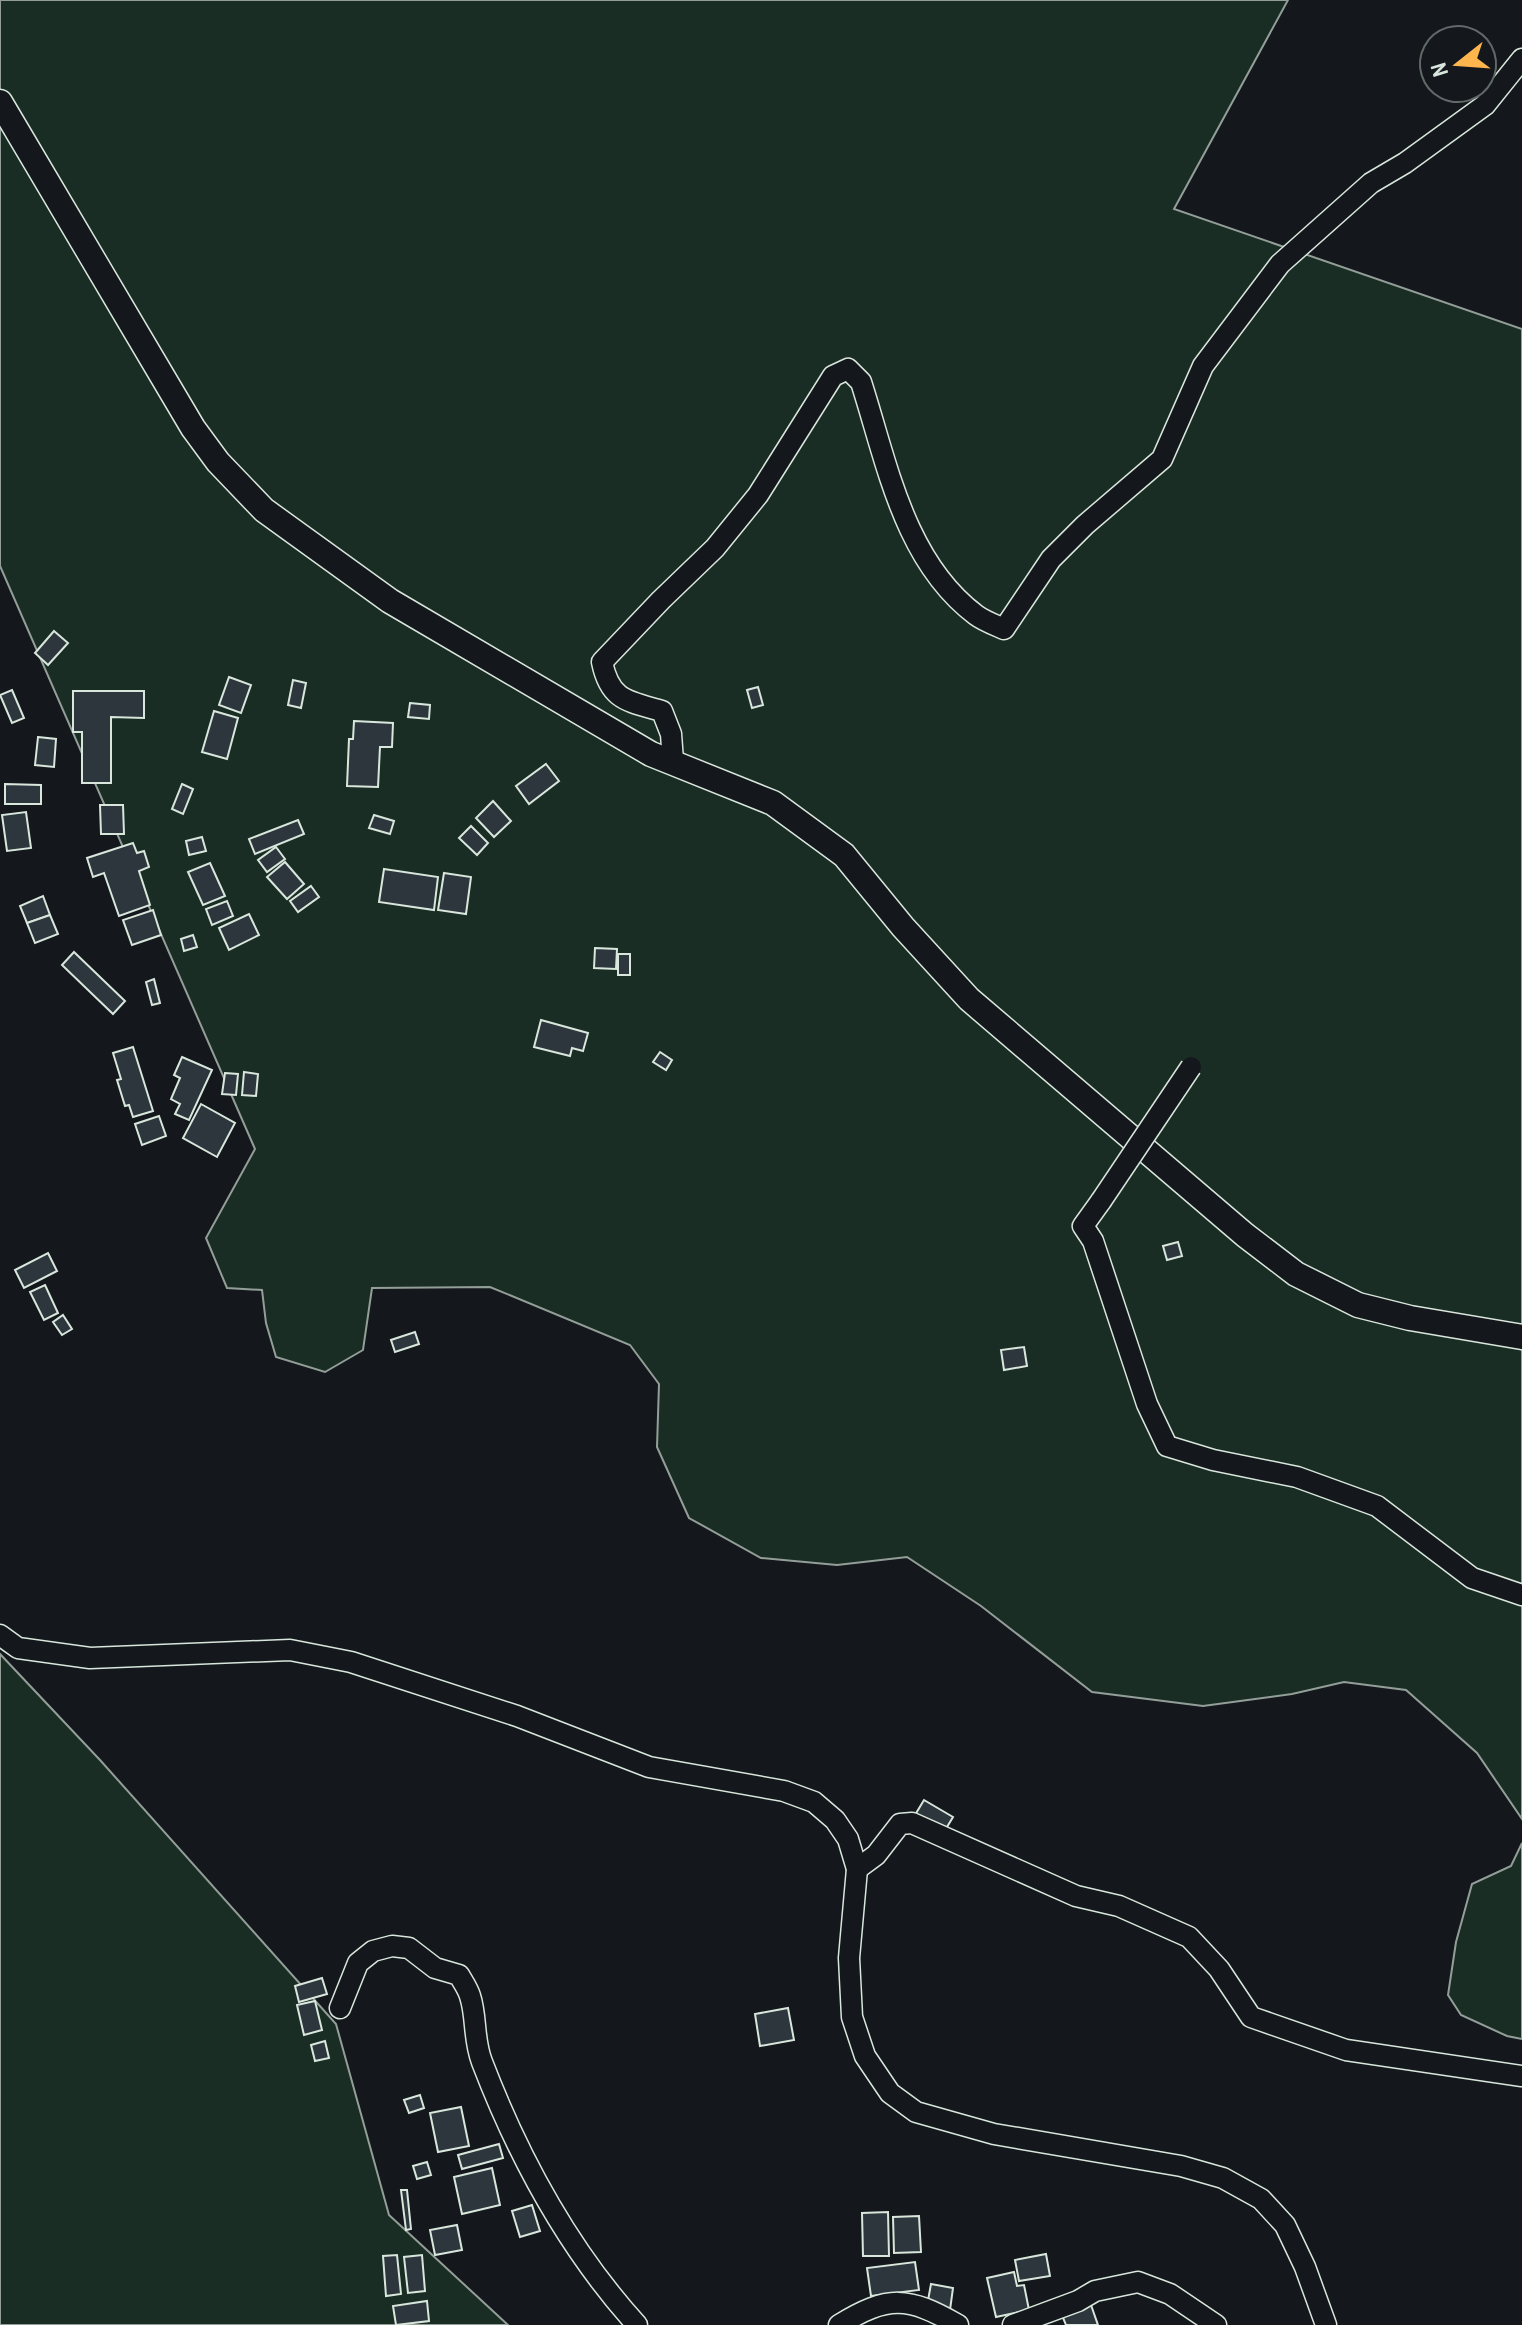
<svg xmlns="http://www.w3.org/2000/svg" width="1522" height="2325" font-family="'Archivo Narrow',sans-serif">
<rect width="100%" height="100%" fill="#14181c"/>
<!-- green -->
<g fill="#1a2d24" stroke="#939e99" stroke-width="2">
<polygon points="0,0 1288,0 1174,209 1522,329 1522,1819 1477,1753 1406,1690 1344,1682 1292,1694 1203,1706 1092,1692 981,1606 907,1557 837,1565 761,1558 689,1518 657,1447 659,1384 630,1345 490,1287 372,1288 363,1350 325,1372 276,1357 266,1323 262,1290 227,1288 206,1238 255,1149 0,566"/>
<polygon points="0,1654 100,1760 336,2024 389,2215 508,2325 0,2325"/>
<polygon points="1522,1843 1522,2039 1507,2036 1461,2015 1448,1995 1456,1942 1472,1884 1511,1866"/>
</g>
<!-- building -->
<g fill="#2c363c" stroke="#d8e6dc" stroke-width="2">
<polygon points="54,631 68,643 48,665 35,653"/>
<polygon points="229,677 251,685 241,713 219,705"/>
<polygon points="293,680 306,683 301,708 288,705"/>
<polygon points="758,687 763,705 752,708 747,690"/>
<polygon points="12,690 24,718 12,723 0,695"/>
<polygon points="73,691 144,691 144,718 111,717 111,783 82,783 82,732 73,732"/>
<polygon points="410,703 430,705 429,719 408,717"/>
<polygon points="214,711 238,718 227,759 202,752"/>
<polygon points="354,721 393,723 392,747 380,747 378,787 347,786 349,739 353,739"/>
<polygon points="38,737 56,739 54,767 35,765"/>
<polygon points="546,764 559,781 529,804 516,786"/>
<polygon points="5,784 41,785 41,804 5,804"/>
<polygon points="182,784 193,789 183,814 172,809"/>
<polygon points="493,801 511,821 494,837 476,818"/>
<polygon points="100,805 123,805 124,834 101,834"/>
<polygon points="26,812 31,848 7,851 2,815"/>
<polygon points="374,815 394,821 390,834 369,828"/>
<polygon points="298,820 304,834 255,854 249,839"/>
<polygon points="471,826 488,843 477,855 459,838"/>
<polygon points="202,837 206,851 189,855 186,841"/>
<polygon points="133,843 137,853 144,851 149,867 139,871 150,905 119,916 104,873 93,877 87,858"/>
<polygon points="276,847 285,859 267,872 258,860"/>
<polygon points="285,862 304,884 287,899 267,877"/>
<polygon points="210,863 225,896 203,905 188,872"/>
<polygon points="384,869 438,877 434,910 379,902"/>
<polygon points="444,873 471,877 466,914 438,910"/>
<polygon points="311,886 319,897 298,912 290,901"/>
<polygon points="43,896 50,915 27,923 20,906"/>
<polygon points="227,901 233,916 212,925 206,909"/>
<polygon points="153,910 161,935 132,945 123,920"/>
<polygon points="249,914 259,935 229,950 219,928"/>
<polygon points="50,915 58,934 35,943 27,923"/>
<polygon points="193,935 197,947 184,951 181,939"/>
<polygon points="595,948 617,949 616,969 594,968"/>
<polygon points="74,952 125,1001 113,1014 62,965"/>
<rect x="618" y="954" width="12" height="21"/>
<polygon points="154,979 160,1003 152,1005 146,982"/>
<polygon points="541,1020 588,1033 583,1051 572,1048 570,1056 534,1047"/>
<polygon points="133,1047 153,1111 133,1117 129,1105 125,1106 117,1080 121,1079 113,1053"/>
<polygon points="660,1052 672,1060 666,1070 653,1062"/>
<polygon points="182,1057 212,1070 189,1120 175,1114 180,1104 171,1099 180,1078 174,1075"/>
<polygon points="244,1072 258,1074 256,1096 242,1095"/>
<polygon points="225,1073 238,1074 236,1095 222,1094"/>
<polygon points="201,1104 235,1123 217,1157 183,1138"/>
<polygon points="159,1116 166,1136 142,1145 135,1124"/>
<polygon points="1178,1242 1182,1256 1167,1260 1163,1246"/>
<polygon points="48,1253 57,1271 24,1288 15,1270"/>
<polygon points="45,1285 58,1313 44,1320 30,1292"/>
<polygon points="63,1315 72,1329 62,1335 53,1322"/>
<polygon points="415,1332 419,1344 395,1352 391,1340"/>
<polygon points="1024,1347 1027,1366 1004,1370 1001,1350"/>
<polygon points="924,1800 953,1817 944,1832 915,1815"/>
<polygon points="322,1978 327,1994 299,2002 295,1986"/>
<polygon points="315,2001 322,2030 304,2035 297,2005"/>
<polygon points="788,2008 794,2040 760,2046 755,2014"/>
<polygon points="325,2041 329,2058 315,2061 311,2045"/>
<polygon points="420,2095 424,2108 409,2113 404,2100"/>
<polygon points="461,2107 469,2146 438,2152 430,2113"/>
<polygon points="499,2144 503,2158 462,2169 458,2155"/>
<polygon points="427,2162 431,2175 417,2179 413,2166"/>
<polygon points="492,2168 500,2205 462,2214 454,2177"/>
<polygon points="401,2190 407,2190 411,2229 406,2230"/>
<polygon points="532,2205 540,2231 520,2237 512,2211"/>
<polygon points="888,2212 889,2256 863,2256 862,2213"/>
<polygon points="919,2216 921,2252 894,2253 893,2217"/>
<polygon points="457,2225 462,2250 435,2255 430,2230"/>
<polygon points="1046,2254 1050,2276 1019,2281 1015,2260"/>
<polygon points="397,2255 401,2294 386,2296 383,2256"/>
<polygon points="422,2255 425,2291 408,2293 404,2257"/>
<polygon points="915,2262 919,2290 871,2296 867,2268"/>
<polygon points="1014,2272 1017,2286 1024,2285 1029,2310 996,2317 987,2278"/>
<polygon points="931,2284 953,2288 950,2310 927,2306"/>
<polygon points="427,2301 429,2321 396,2325 393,2306"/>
<polygon points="1091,2305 1098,2325 1066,2325 1062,2315"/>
</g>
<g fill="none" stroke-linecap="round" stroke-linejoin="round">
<defs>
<g id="minor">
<path d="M 673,761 L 671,734 L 662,711 C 628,701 610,701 602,662 L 661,600 L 715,548 L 758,495 L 833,376 L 848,369 L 861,382 C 887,463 904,561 976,615 C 984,621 995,625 1004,629 L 1051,559 L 1085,525 L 1162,459 L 1203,366 L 1280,264 L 1371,183 L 1405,163 L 1485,105 L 1522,59"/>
<polyline points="1101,1201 1083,1226 1093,1241 1147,1404 1167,1446 1213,1460 1297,1477 1377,1506 1472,1578 1522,1595"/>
<polyline points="0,1635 18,1648 90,1658 290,1650 351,1662 517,1716 649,1767 784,1791 814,1802 835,1820 848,1839 857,1869 849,1958 852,2017 865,2056 890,2093 916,2112 994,2134 1181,2166 1223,2178 1261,2199 1285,2225 1305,2267 1326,2325"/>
<polyline points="857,1869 876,1855 900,1824 912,1823 1076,1896 1119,1906 1189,1937 1219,1969 1251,2017 1346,2050 1522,2076"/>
<path d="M 340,2008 L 358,1963 L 373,1951 L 392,1946 L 409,1948 L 435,1968 L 459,1975 C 463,1982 468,1989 470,1996 C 477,2017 473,2039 482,2062 C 518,2156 569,2250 637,2325"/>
<path d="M 839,2325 C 888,2295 908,2296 958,2325"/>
<polyline points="1013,2325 1078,2301 1095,2291 1138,2282 1170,2294 1216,2325"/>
</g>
<polyline id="tertiary" points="0,102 193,428 218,462 264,510 390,601 651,754 773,803 844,855 903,927 969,999 1245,1235 1296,1274 1358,1305 1410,1318 1522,1337"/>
</defs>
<!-- minor casing -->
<use href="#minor" stroke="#d8e6dc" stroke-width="23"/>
<!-- tertiary casing -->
<use href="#tertiary" stroke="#d8e6dc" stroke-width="27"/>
<!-- minor -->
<use href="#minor" stroke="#14181c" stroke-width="20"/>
<!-- tertiary -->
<use href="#tertiary" stroke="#14181c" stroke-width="24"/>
<defs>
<polyline id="minor-bridge" points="1101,1201 1191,1067"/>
</defs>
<!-- minor-bridge casing -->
<use href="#minor-bridge" stroke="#d8e6dc" stroke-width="23" stroke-linecap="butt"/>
<!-- minor-bridge -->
<use href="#minor-bridge" stroke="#14181c" stroke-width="20"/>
</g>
<!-- north arrow -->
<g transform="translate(1458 64) rotate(253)"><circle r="38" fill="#14181c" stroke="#626a69" stroke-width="2"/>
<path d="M0-6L14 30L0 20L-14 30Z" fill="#ffb74d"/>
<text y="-12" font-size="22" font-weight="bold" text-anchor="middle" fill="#d8e6dc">N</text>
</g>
</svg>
